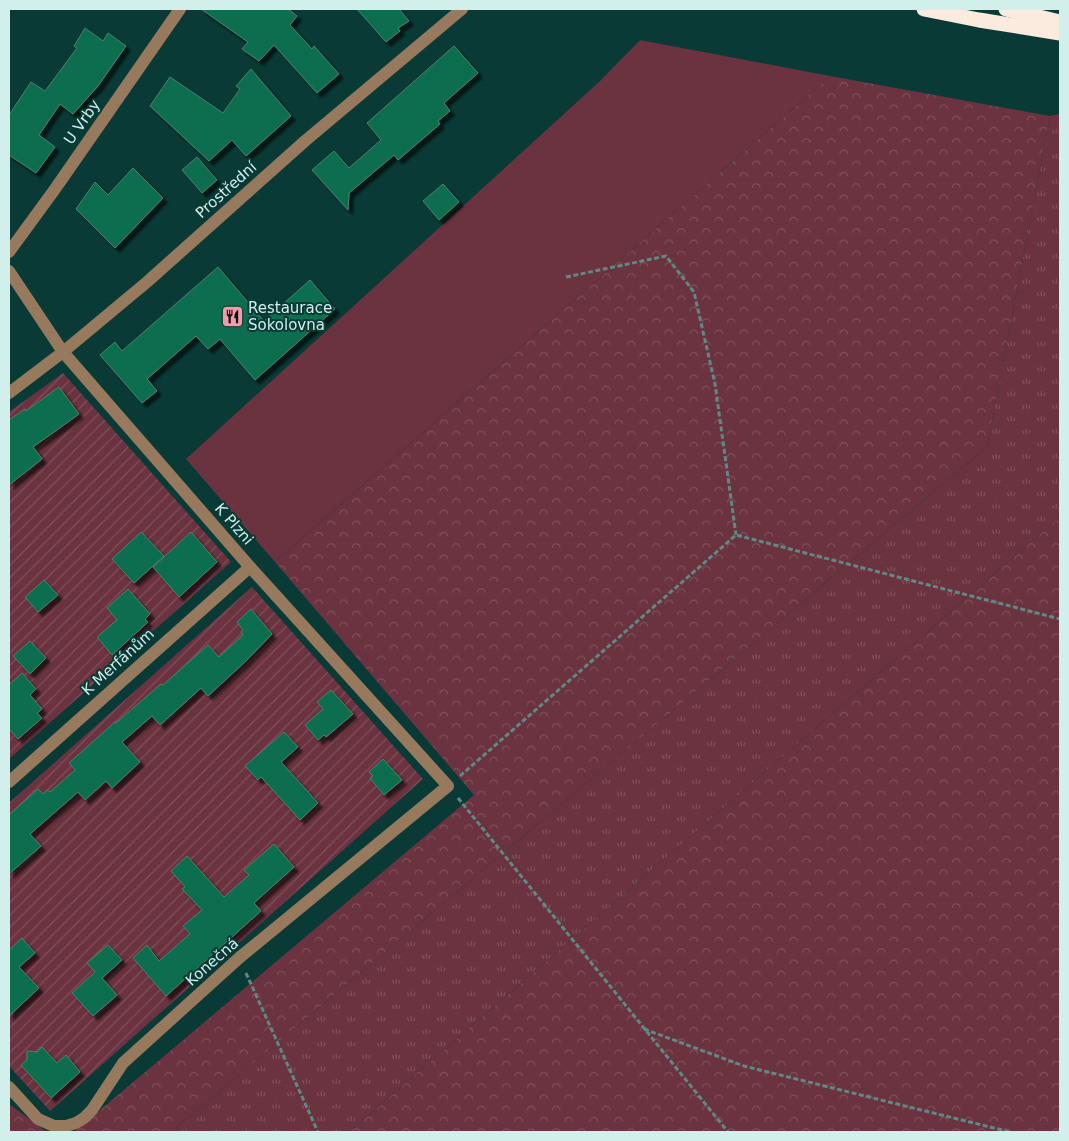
<svg xmlns="http://www.w3.org/2000/svg" width="1069" height="1141" font-family="'DejaVu Sans',sans-serif">
<defs>
<pattern id="grass-tufts" width="24" height="20" patternUnits="userSpaceOnUse" patternTransform="scale(1.25)"><rect width="24" height="20" fill="#6b323f"/><path d="M3 7l-1-3M5 7V3M7 7l1-3M15 17l-1-3M17 17v-4M19 17l1-3" fill="none" stroke="#7f505b"/></pattern>
<pattern id="forest-crowns" width="20" height="18" patternUnits="userSpaceOnUse" patternTransform="scale(1.25)"><rect width="20" height="18" fill="#6b323f"/><path d="M2 6a3 3 0 1 1 6 0M12 15a3 3 0 1 1 6 0" fill="none" stroke="#7f505b"/></pattern>
<pattern id="garden-furrows" width="10" height="10" patternUnits="userSpaceOnUse" patternTransform="scale(1.25)"><rect width="10" height="10" fill="#6b323f"/><path d="M-1 1l2-2M0 10L10 0M9 11l2-2" fill="none" stroke="#7f505b"/></pattern>
<filter id="shadow"><feDropShadow dx="4.5" dy="4.5" stdDeviation="1" flood-color="#0009"/></filter>
</defs>
<rect width="100%" height="100%" fill="#093a36"/>
<!-- grass -->
<polygon fill="url(#grass-tufts)" points="1060,114 1060,517 349,1132 171,1132 987,447 1050,116"/>
<!-- forest -->
<g fill="url(#forest-crowns)">
<polygon points="830,76 1050,116 987,447 171,1132 74,1132 474,795 275,562"/>
<polygon points="1060,517 1060,1132 349,1132"/>
<polygon points="9,1104 47,1132 9,1132"/>
</g>
<!-- garden -->
<g fill="url(#garden-furrows)">
<polygon points="63,373 231,562 9,759 9,412"/>
<polygon points="252,587 423,779 50,1111 9,1066 9,803"/>
</g>
<!-- pitch -->
<polygon fill="#6b323f" points="640,40 830,76 275,562 186,459 600,81"/>
<!-- building -->
<g fill="#086d50" stroke="#4f816d" filter="url(#shadow)">
<polygon points="201,9 288,9 297,16 290,25 312,49 314,46 339,74 317,93 274,45 259,61 242,49 248,42"/>
<polygon points="357,9 399,9 409,21 398,28 400,31 386,42"/>
<polygon points="85,28 103,41 108,33 126,46 98,86 73,114 60,104 39,135 55,147 36,173 9,155 9,115 31,82 45,91 77,48 74,46"/>
<polygon points="454,46 478,73 444,103 450,111 438,121 440,124 398,160 394,155 349,193 348,210 312,170 334,151 349,168 381,140 367,123"/>
<polygon points="251,69 291,116 246,156 232,140 209,161 150,106 170,77 223,113 240,89 236,86"/>
<polygon points="197,157 217,180 202,193 182,170"/>
<polygon points="133,168 163,198 115,248 76,209 95,182 108,195"/>
<polygon points="443,184 459,202 439,220 423,201"/>
<polygon points="218,267 264,321 310,280 335,309 255,380 220,339 208,349 196,336 147,379 157,391 142,403 100,355 115,342 122,351"/>
<polygon points="59,387 79,414 33,447 42,459 9,485 9,420 25,409 26,411"/>
<polygon points="141,532 164,556 134,583 112,559"/>
<polygon points="191,532 217,562 179,597 153,567"/>
<polygon points="44,580 58,595 38,612 25,597"/>
<polygon points="128,589 150,614 145,619 148,622 112,655 97,637 117,620 107,608"/>
<polygon points="251,609 272,634 247,660 208,696 201,688 160,725 152,716 122,742 140,762 112,788 106,781 85,800 78,792 30,834 41,846 9,874 9,815 38,789 43,794 47,790 50,792 75,770 69,763 115,722 116,723 161,684 163,685 208,645 219,657 243,635 241,632 243,630 237,622"/>
<polygon points="30,641 46,658 30,674 13,656"/>
<polygon points="22,673 36,689 30,695 42,709 37,713 42,718 18,739 9,729 9,685"/>
<polygon points="331,690 353,714 326,737 324,735 318,740 305,725 323,709 317,702"/>
<polygon points="284,732 298,747 281,762 318,803 300,820 261,777 258,780 245,766"/>
<polygon points="383,759 402,780 384,795 370,778 373,776 369,772"/>
<polygon points="274,844 294,867 254,903 261,911 166,996 133,958 147,945 159,961 190,934 183,926 202,910 182,889 185,887 171,871 187,856 224,897 249,875 244,870"/>
<polygon points="22,938 35,953 19,967 39,988 9,1016 9,950"/>
<polygon points="108,945 122,960 102,978 117,995 93,1016 72,993 95,972 87,963"/>
<polygon points="42,1047 57,1063 66,1055 80,1072 51,1098 21,1065 27,1060 27,1051 37,1052"/>
</g>
<g fill="none" stroke-linecap="round" stroke-linejoin="round">
<!-- path -->
<g stroke="#608985" stroke-width="3" stroke-dasharray="5 2.5" stroke-linecap="butt">
<polyline points="566,277 666,256 694,292 715,384 736,535"/>
<polyline points="460,776 736,535 1060,619"/>
<polyline points="458,798 728,1132"/>
<polyline points="246,973 318,1132"/>
<polyline points="644,1029 744,1066 1010,1132"/>
</g>
<!-- minor -->
<g stroke="#977a5e" stroke-width="12">
<polyline points="9,252 55,189 180,9"/>
<polyline points="9,271 63,352 250,567 448,786 239,958 123,1063 92,1110 84,1118 76,1123 66,1126 54,1126 38,1119 9,1087"/>
<polyline points="9,393 63,352 147,282 305,141 462,9"/>
<polyline points="9,782 250,567"/>
</g>
<!-- highway -->
<g stroke="#faebde" stroke-width="15">
<polyline points="924,9 979,20 1060,33"/>
<polyline points="1006,9 1060,22"/>
</g>
</g>
<!-- icons -->
<defs>
<symbol id="restaurant-square" viewBox="-11 -11 22 22"><rect x="-9" y="-9" width="18" height="18" rx="4" fill="#f39aac" stroke="#093a36"/><path d="M-5-6h1v4h1v-4h1v4h1v-4h1v5L-1.5 .5V6h-2V.5L-5-1ZM5-6V6H3V1.5H1.5Q1.5-4 5-6Z" fill="#111"/></symbol>
</defs>
<g fill-rule="evenodd">
<use href="#restaurant-square" x="220" y="304" width="25" height="25"/>
</g>
<g text-anchor="middle" stroke-width="4" stroke-linejoin="round" paint-order="stroke">
<!-- street labels -->
<g font-size="15" fill="#d1efeb" stroke="#093a36">
<text transform="translate(82 122) rotate(-55)" y="5">U Vrby</text>
<text transform="translate(226 190) rotate(-42)" y="5">Prostřední</text>
<text transform="translate(234 524) rotate(49)" y="5">K Plzni</text>
<text transform="translate(118 662) rotate(-42)" y="5">K Merfánům</text>
<text transform="translate(212 962) rotate(-41)" y="5">Konečná</text>
</g>
<!-- poi labels -->
<g font-size="15" fill="#d1efeb" stroke="#093a36" text-anchor="start">
<text x="248" y="313">Restaurace<tspan x="248" dy="17">Sokolovna</tspan></text>
</g>
</g>
<!-- border -->
<rect width="1069" height="1141" fill="none" stroke="#d1efeb" stroke-width="20"/>
</svg>
